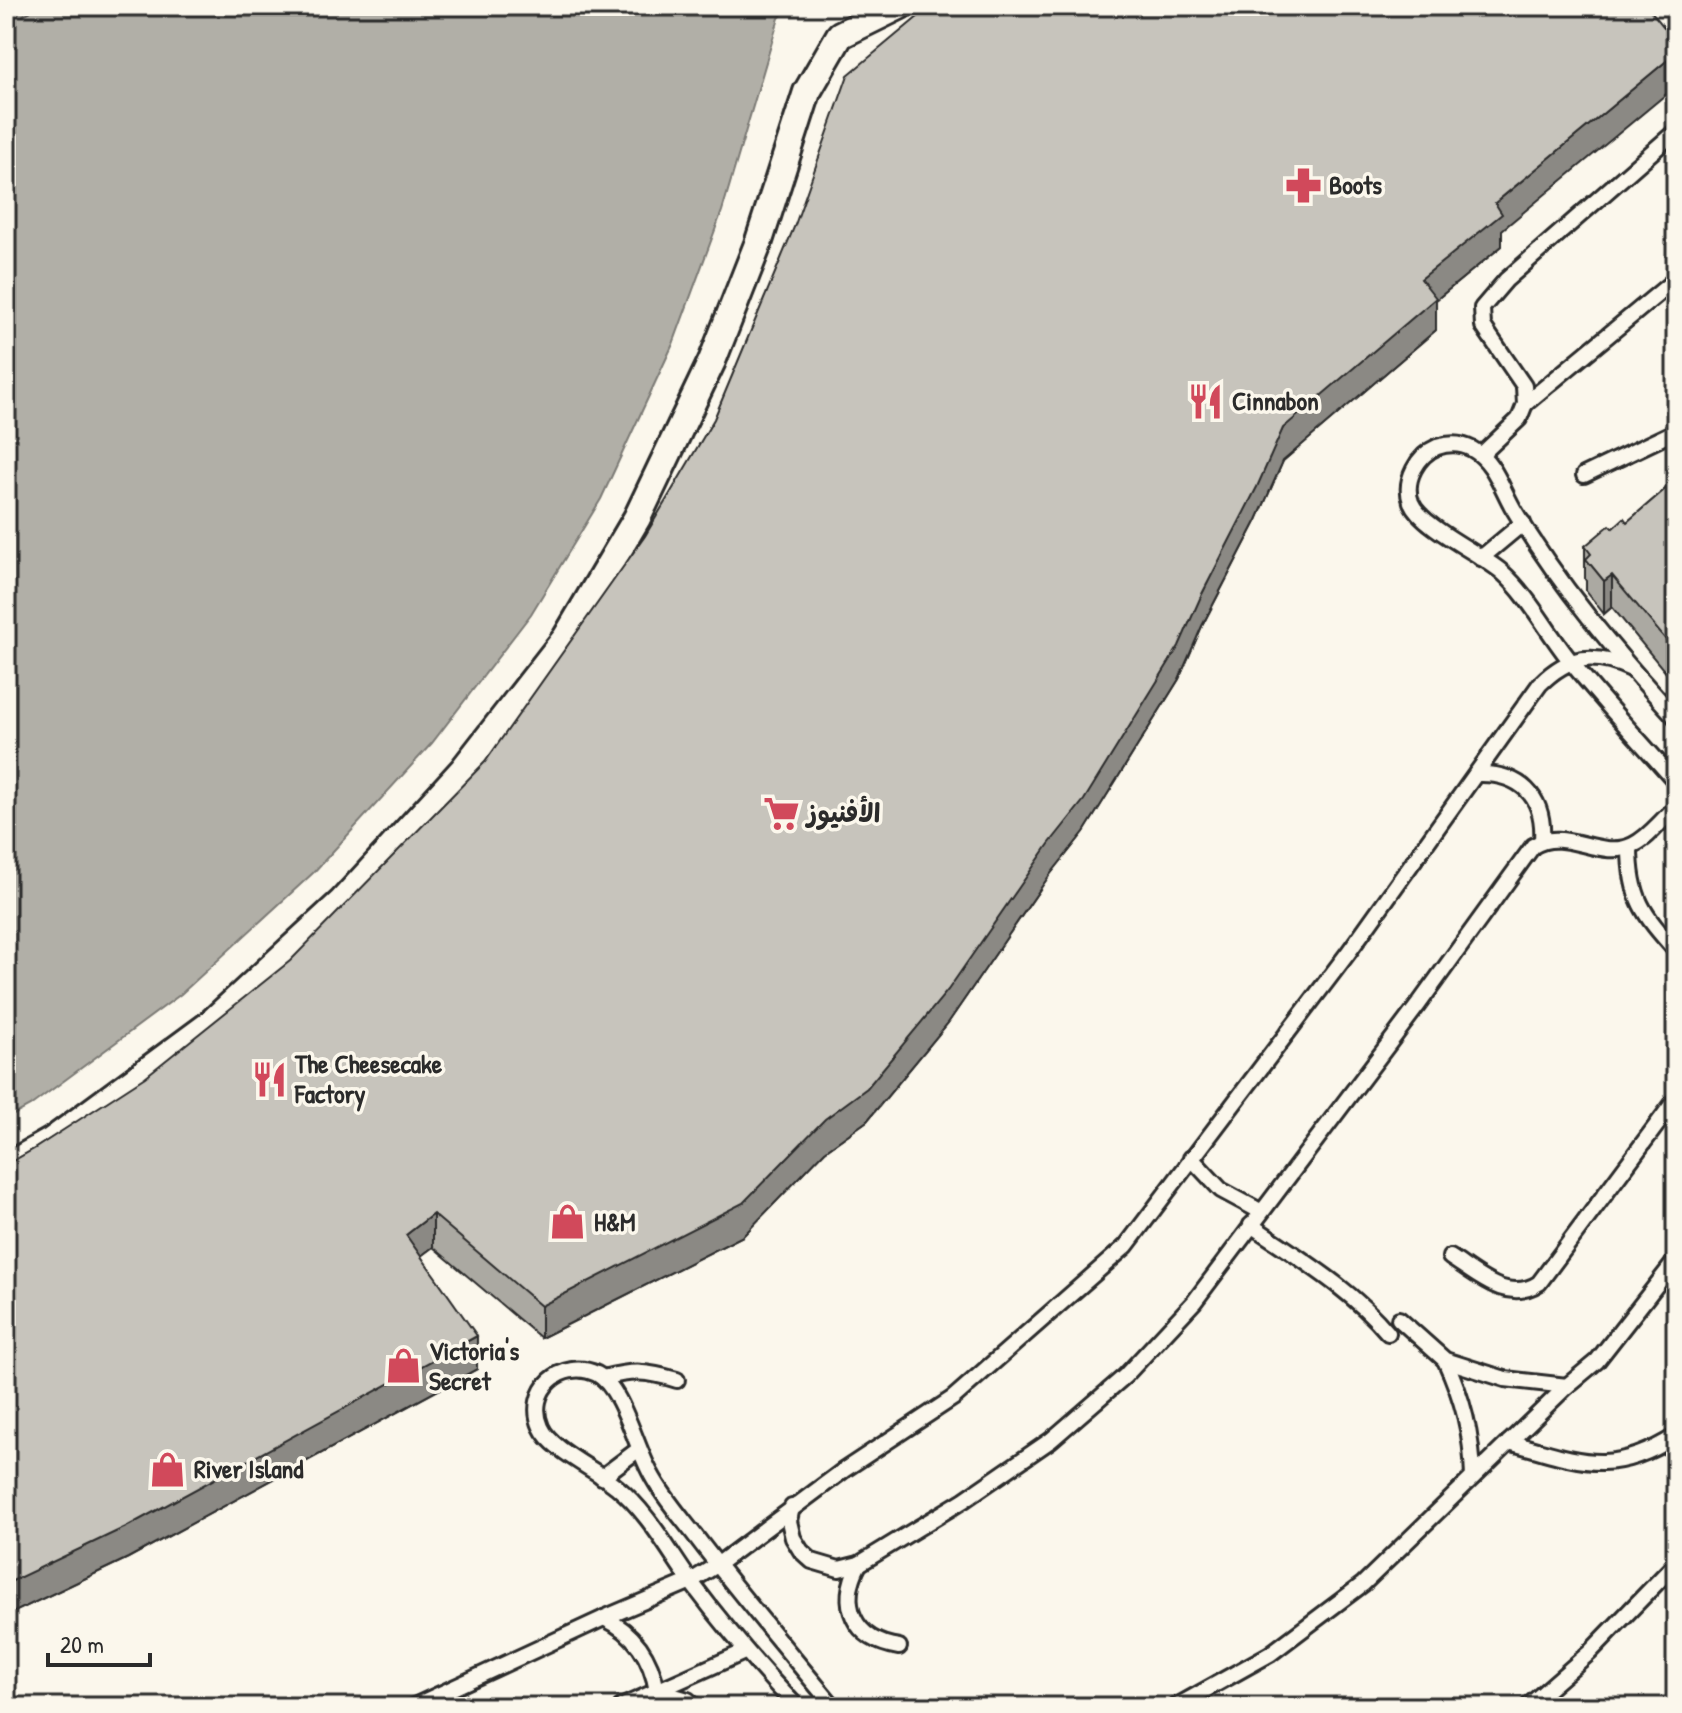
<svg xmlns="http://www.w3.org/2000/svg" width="1682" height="1713" font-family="'Patrick Hand','Playpen Sans Arabic',sans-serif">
<rect width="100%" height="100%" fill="#fbf7ec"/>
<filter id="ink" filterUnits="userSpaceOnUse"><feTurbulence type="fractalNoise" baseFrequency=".0125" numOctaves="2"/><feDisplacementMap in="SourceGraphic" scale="16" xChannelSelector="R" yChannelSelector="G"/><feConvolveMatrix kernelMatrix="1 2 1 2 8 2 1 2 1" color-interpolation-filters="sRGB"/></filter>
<g filter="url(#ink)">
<!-- water -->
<polygon fill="#b1afa7" stroke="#7b7a75" stroke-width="2" points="6,6 789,6 779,18 722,211 673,344 601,499 531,614 432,743 313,873 181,994 30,1106 6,1119"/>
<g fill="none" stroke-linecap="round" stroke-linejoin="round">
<!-- ferry -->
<polyline stroke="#5a5956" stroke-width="2" stroke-dasharray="10 8" stroke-linecap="butt" points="6,24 41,6"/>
<defs>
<g id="lane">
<polyline points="1525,404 1676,279"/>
<polyline points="1482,454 1519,419 1525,404 1524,386 1483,326 1482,308 1506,280 1676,131"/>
<polyline points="1584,475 1676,431"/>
<polyline points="1481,558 1523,523"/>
<path d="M 1676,718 C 1616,653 1558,584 1513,508 C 1501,487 1494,461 1472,449 C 1461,443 1449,443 1437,447 C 1418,455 1403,480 1411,502 C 1421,527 1480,553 1502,572 C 1530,597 1548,634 1572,663 C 1605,704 1641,742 1676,782"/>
<path d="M 1476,774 C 1520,772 1545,796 1542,840"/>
<path d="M 1630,847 C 1630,898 1643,914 1676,951"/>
<polyline points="1191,1158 1221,1190 1260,1211"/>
<path d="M 1251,1225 C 1300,1259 1350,1288 1388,1333"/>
<path d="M 1450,1257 C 1477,1274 1507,1304 1539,1283 L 1676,1099"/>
<polyline points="1399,1319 1445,1360 1505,1379 1567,1386"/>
<path d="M 1445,1360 C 1463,1399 1472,1434 1473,1477"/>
<path d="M 603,1378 C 633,1370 647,1371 677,1380"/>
<path d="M 1509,1442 C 1579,1461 1610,1478 1676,1436"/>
<polyline points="602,1477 639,1449"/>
<path d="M 792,1507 L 789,1521 L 793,1538 L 801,1551 L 812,1561 L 839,1569 L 859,1564 L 964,1500 L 1051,1440 L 1125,1376 L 1194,1302 L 1418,1005 L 1533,846 C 1565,826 1600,861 1633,845 C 1648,838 1659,823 1671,812 L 1676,812"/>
<path d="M 859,1564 C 838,1604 853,1640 899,1647"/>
<path d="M 604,1618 C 635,1633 651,1657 657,1691"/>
<polyline points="657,1691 688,1700 695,1707"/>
<path d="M 412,1707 L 604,1618 L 691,1581 L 717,1565 L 844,1470 L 953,1398 L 1126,1246 L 1348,953 L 1540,684 C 1569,655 1594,652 1631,669"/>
<polyline points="621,1707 744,1652"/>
<path d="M 797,1707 C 759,1667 724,1626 691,1582 C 668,1550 648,1512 617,1487 C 597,1470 551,1450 541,1427 C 525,1391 562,1357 597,1374 C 622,1387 636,1448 651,1474 C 663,1497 681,1517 697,1538 C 741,1596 788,1651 834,1707"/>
<polyline points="1175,1707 1270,1654 1363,1584 1567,1386 1597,1361 1676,1260"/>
<polyline points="1527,1707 1589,1653 1676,1563"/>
</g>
<polyline id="street" points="6,1167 52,1141 208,1026 342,902 463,770 566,638 637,518 712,361 758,244 807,92 840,35 899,6"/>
</defs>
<!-- lane casing -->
<use href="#lane" stroke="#2b2b2b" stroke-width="20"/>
<!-- street casing -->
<use href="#street" stroke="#2b2b2b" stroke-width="32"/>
<!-- lane -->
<use href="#lane" stroke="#fbf7ec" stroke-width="14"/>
<!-- street -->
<use href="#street" stroke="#fbf7ec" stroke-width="26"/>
</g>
<!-- wall -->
<g fill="#aba9a2" stroke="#2b2b2b" stroke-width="2">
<polygon points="1502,230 1502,246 1436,300 1436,330 1283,461 1257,520 1202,626 1179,679 1084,832 1049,876 948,1023 867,1121 825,1151 743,1236 541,1338 433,1247 421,1256 477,1369 128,1558 6,1616 6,1165 34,1149"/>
<polygon points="1676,480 1676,685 1612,607 1604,614 1586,591 1586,581 1585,579 1585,546 1613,528 1627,522"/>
</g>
<!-- shaded-wall -->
<g fill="#8b8984" stroke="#2b2b2b" stroke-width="2">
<polygon points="1676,53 1676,86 1502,230 1502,246 1436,300 1436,330 1283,461 1257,520 1202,626 1179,679 1084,832 1049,876 948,1023 867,1121 825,1151 743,1236 541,1338 541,1306 1202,594 1283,428 1421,279 1495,203"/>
<polygon points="1612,575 1612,607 1604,614 1604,581"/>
<polygon points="433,1214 433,1247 406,1267 406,1235"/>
<polygon points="477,1336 477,1369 128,1558 6,1616 6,1584"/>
</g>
<!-- building -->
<g fill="#c7c4bc" stroke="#2b2b2b" stroke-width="2">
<polygon points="931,6 1647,6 1676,42 1676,53 1495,203 1502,214 1421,279 1436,298 1283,428 1257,487 1202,594 1179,646 1084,800 1049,844 948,990 867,1088 825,1119 743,1203 541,1306 433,1214 406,1235 477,1336 128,1526 6,1584 6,1165 34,1149 145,1077 290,961 485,762 645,536 714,419 795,225 848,75"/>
<polygon points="1676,480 1676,652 1612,575 1604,581 1586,559 1591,554 1585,546 1610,525 1613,528 1624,518 1627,522"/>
</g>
</g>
<!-- icons -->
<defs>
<symbol id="pharmacy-bare" viewBox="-9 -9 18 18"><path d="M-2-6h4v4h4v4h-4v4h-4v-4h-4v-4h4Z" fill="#d1495b" stroke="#fbf7ec" stroke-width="2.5" paint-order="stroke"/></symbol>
<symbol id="restaurant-bare" viewBox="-9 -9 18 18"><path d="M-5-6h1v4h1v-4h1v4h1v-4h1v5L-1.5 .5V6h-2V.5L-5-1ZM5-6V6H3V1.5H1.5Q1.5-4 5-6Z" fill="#d1495b" stroke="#fbf7ec" stroke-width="2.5" paint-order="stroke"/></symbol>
<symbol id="supermarket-bare" viewBox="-9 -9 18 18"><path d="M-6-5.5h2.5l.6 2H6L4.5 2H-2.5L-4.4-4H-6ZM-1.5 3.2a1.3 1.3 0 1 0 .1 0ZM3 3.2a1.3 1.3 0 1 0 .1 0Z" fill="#d1495b" stroke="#fbf7ec" stroke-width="2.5" paint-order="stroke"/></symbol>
<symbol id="shop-bare" viewBox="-9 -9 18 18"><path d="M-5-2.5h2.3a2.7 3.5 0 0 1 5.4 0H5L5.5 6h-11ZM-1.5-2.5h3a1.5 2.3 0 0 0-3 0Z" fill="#d1495b" stroke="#fbf7ec" stroke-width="2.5" paint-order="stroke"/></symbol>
</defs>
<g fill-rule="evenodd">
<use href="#pharmacy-bare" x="1278" y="160" width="51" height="51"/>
<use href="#restaurant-bare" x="1180" y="376" width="51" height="51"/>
<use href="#supermarket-bare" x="756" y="788" width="51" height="51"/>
<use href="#restaurant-bare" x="244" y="1054" width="51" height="51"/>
<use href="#shop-bare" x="542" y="1196" width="51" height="51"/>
<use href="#shop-bare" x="378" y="1340" width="51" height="51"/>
<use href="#shop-bare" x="142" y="1444" width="51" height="51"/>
</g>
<g text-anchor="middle" stroke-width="7" stroke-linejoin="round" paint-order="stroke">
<!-- poi labels -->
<g font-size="26" font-weight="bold" fill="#2b2b2b" stroke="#fbf7ec" text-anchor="start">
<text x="1329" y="194">Boots</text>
<text x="1232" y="410">Cinnabon</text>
<text x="807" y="822">الأفنيوز</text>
<text x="295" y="1073">The Cheesecake<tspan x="295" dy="30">Factory</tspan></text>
<text x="594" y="1231">H&amp;M</text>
<text x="429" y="1360">Victoria's<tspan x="429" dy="30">Secret</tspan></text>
<text x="194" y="1478">River Island</text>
</g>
</g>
<!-- margin -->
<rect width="1682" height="1713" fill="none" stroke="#fbf7ec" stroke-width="32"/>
<rect x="16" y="16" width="1650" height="1681" fill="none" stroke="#2b2b2b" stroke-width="3" filter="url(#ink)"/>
<!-- scale -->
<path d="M48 1653v12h102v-12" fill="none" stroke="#2b2b2b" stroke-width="4"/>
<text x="60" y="1653" font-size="24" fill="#2b2b2b" stroke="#fbf7ec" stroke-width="6" paint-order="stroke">20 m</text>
</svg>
